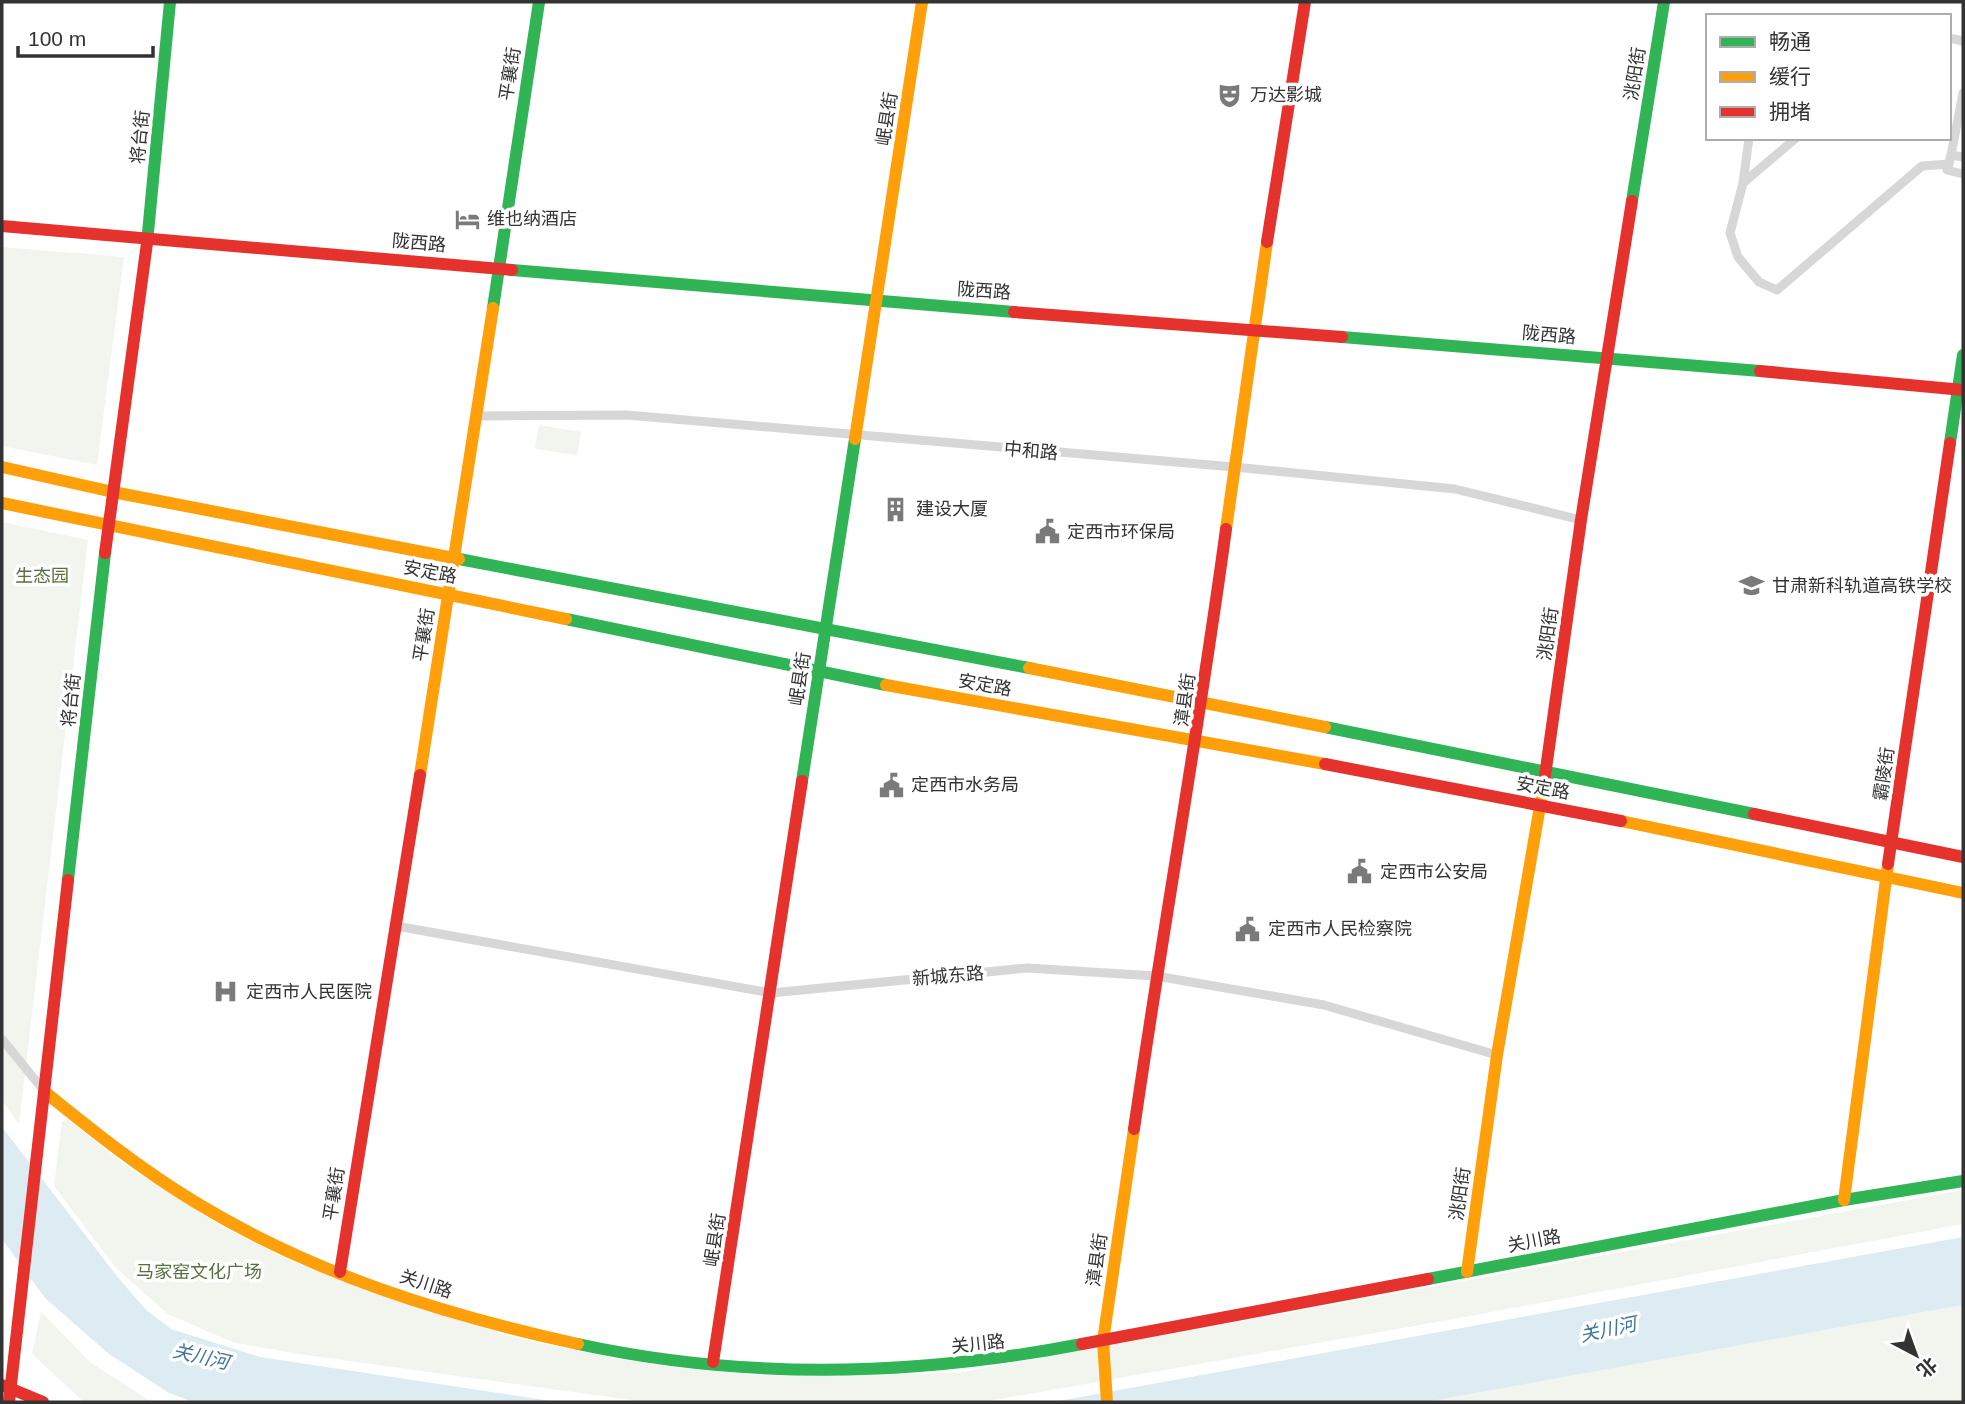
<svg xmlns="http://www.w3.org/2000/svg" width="1965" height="1404" font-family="Arial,'Noto Sans SC',sans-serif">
<rect width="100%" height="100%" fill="#fff"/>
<!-- green -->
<g fill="#f1f5ed">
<polygon points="2,247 124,257 97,465 2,446"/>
<polygon points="539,425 581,432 577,455 535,449"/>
<polygon points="2,522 88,540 19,1124 2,1101"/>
<polygon points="69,1120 124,1164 221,1226 292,1261 384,1296 516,1338 614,1358 686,1369 775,1376 957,1373 1963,1190 1963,1224 1465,1317 983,1402 646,1402 292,1353 232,1342 168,1314 116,1268 54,1186 62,1121"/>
<polygon points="1963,1305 1963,1402 1426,1402"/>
<polygon points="41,1312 91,1363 152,1402 84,1402 32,1354"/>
</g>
<!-- water -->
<g fill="#ddebf3">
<polygon points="2,1127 116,1275 146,1310 171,1329 260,1357 558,1402 193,1402 169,1393 109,1354 45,1298 2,1239"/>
<polygon points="1963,1237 1963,1305 1426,1402 1053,1402"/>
</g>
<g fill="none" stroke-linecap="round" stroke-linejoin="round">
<!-- street -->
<g stroke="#d7d7d7" stroke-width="9">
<polyline points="1949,38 1963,41"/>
<polyline points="1796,138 1743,183 1730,233 1738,257 1759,282 1777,290 1922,166 1949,164"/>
<polyline points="1951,155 1963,93"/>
<polyline points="1963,157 1951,155 1947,170 1963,174"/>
<polyline points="1743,183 1749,138"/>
<polyline points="476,416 627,415 1234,467 1455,489 1581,520"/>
<polyline points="396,926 771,993 1027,968 1156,976 1324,1005 1497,1055"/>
<polyline points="2,1039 45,1092"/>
</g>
<!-- fast -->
<g stroke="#30b455" stroke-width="12">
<polyline points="1632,201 1664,2"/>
<polyline points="147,243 170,2"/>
<polyline points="512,270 1014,312"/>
<polyline points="493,308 539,2"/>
<polyline points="1342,337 1760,371"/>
<polyline points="1950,443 1963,355"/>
<polyline points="459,559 1029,668"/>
<polyline points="566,619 886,685"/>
<polyline points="1325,727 1754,814"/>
<polyline points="802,781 855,439"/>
<polyline points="68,880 105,553"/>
<polyline points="1428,1279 1844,1200 1963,1181"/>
<path d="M 578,1344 C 744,1380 916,1376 1082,1344"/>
</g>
<!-- slow -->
<g stroke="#ff9f0a" stroke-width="12">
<polyline points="855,439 922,2"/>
<polyline points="2,467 113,492 459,559"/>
<polyline points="2,503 566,619"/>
<polyline points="1226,529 1267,242"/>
<polyline points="1029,668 1325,727"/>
<polyline points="886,685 1325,764"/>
<polyline points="420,775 493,308"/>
<polyline points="1621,821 1963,893"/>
<path d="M 45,1092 C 93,1131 142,1170 195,1202 C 313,1274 445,1315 578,1344"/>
<polyline points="1844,1200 1888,864"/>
<polyline points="1467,1272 1497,1055 1544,783"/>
<polyline points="1107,1402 1103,1341 1134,1129"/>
</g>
<!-- jam -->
<g stroke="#e5322d" stroke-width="12">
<polyline points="2,226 512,270"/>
<polyline points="1267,242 1305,2"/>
<polyline points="1014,312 1342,337"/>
<polyline points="1760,371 1963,390"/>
<polyline points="105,553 147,243"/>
<polyline points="1325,764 1621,821"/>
<polyline points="1544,783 1581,520 1632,201"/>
<polyline points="1754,814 1963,857"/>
<polyline points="1888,864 1950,443"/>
<path d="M 1134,1129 C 1163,928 1199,729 1226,529"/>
<polyline points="340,1272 420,775"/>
<polyline points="1082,1344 1428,1279"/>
<polyline points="713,1362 802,781"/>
<polyline points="2,1385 43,1402"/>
<polyline points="9,1402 68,880"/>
</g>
</g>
<!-- icons -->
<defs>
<symbol id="theatre-bare" viewBox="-9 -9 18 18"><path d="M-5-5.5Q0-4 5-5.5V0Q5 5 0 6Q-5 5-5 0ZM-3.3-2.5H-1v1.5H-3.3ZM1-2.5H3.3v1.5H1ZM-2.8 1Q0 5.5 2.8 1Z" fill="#7a7a7a" stroke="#fff" stroke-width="2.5" paint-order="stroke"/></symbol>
<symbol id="hotel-bare" viewBox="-9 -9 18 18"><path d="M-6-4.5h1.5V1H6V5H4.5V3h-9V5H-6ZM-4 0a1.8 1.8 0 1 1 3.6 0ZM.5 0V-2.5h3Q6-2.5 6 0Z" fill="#7a7a7a" stroke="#fff" stroke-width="2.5" paint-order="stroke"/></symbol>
<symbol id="building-bare" viewBox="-9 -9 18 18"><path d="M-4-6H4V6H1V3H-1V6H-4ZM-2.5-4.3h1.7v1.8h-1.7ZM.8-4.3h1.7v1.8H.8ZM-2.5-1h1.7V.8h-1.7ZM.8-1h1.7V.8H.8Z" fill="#7a7a7a" stroke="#fff" stroke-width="2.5" paint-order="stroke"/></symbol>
<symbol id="civic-bare" viewBox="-9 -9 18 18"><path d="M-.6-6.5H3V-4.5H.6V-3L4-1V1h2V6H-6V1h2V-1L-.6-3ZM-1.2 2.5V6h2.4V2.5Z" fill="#7a7a7a" stroke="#fff" stroke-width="2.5" paint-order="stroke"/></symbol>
<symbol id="school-bare" viewBox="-9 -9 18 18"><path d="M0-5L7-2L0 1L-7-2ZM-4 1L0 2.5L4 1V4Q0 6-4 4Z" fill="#7a7a7a" stroke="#fff" stroke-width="2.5" paint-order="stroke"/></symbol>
<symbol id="hospital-bare" viewBox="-9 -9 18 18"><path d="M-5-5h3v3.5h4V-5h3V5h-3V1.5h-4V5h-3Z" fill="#7a7a7a" stroke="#fff" stroke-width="2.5" paint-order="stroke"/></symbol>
</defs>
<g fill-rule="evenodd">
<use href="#theatre-bare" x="1212" y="78" width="35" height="35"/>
<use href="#hotel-bare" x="450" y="202" width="35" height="35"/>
<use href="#building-bare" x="878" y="492" width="35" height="35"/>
<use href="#civic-bare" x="1030" y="514" width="35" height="35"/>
<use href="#school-bare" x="1734" y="568" width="35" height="35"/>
<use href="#civic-bare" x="874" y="768" width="35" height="35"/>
<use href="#civic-bare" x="1342" y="854" width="35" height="35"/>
<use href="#civic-bare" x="1230" y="912" width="35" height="35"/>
<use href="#hospital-bare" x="208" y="974" width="35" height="35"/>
</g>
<g text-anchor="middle" stroke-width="7" stroke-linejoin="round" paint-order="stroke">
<!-- street labels -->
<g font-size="18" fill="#333" stroke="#fff">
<text transform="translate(510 74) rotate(-81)" y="6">平襄街</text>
<text transform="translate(1635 74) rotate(-81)" y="6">洮阳街</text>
<text transform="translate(887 119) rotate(-81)" y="6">岷县街</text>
<text transform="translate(140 137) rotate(-84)" y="6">将台街</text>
<text transform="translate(419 243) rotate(5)" y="6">陇西路</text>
<text transform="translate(984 291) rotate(4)" y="6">陇西路</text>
<text transform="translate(1549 335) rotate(5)" y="6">陇西路</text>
<text transform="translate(1031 451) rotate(5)" y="6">中和路</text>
<text transform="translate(430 572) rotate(11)" y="6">安定路</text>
<text transform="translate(1548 634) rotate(-82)" y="6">洮阳街</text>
<text transform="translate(424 635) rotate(-81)" y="6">平襄街</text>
<text transform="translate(800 679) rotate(-81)" y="6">岷县街</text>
<text transform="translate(985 685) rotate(10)" y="6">安定路</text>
<text transform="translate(71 700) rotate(-84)" y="6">将台街</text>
<text transform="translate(1185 700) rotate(-82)" y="6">漳县街</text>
<text transform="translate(1884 774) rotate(-82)" y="6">霸陵街</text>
<text transform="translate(1543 788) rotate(11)" y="6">安定路</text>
<text transform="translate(948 976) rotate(-5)" y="6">新城东路</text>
<text transform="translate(334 1194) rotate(-81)" y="6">平襄街</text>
<text transform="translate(1460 1194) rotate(-82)" y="6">洮阳街</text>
<text transform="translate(715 1240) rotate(-81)" y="6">岷县街</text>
<text transform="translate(1534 1241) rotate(-11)" y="6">关川路</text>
<text transform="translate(1097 1260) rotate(-82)" y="6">漳县街</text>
<text transform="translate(426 1284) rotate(18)" y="6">关川路</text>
<text transform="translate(978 1344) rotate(-6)" y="6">关川路</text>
</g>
<!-- poi labels -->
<g font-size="18" fill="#333" stroke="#fff" text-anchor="start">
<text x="1250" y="101">万达影城</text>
<text x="487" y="225">维也纳酒店</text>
<text x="916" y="515">建设大厦</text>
<text x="1067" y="538">定西市环保局</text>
<text x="1772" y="592">甘肃新科轨道高铁学校</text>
<text x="911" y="791">定西市水务局</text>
<text x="1380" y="878">定西市公安局</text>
<text x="1268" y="935">定西市人民检察院</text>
<text x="246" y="998">定西市人民医院</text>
</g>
<!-- park labels -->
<g font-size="18" fill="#56703f" stroke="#fff">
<text x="42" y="582">生态园</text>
<text x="199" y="1278">马家窑文化广场</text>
</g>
<!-- water labels -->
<g font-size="19" font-style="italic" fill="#3f7597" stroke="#fff">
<text transform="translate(1608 1329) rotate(-12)" y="7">关川河</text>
<text transform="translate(201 1356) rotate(13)" y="7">关川河</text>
</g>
</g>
<!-- border -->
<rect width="1965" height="1404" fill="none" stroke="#333333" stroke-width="7"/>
<!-- legend -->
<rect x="1706" y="14" width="245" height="126" fill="#ffffff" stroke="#adadad" stroke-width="2"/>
<rect x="1720" y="37" width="35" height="10" fill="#30b455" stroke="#adadad" stroke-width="2"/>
<text x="1769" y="49" font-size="21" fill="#333333">畅通</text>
<rect x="1720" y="72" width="35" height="10" fill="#ff9f0a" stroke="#adadad" stroke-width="2"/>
<text x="1769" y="84" font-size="21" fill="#333333">缓行</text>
<rect x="1720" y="107" width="35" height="10" fill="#e5322d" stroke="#adadad" stroke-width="2"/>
<text x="1769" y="119" font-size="21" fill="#333333">拥堵</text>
<!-- north arrow -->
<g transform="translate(1916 1355) rotate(139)" stroke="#ffffff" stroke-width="5" paint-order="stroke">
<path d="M0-5L12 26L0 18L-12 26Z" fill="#333333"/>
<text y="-10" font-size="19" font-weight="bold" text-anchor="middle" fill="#333333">北</text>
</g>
<!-- scale -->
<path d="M18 46v10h135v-10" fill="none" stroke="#333333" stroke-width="3.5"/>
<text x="28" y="46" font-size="21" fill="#333333" stroke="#ffffff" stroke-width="5" paint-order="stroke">100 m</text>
</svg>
